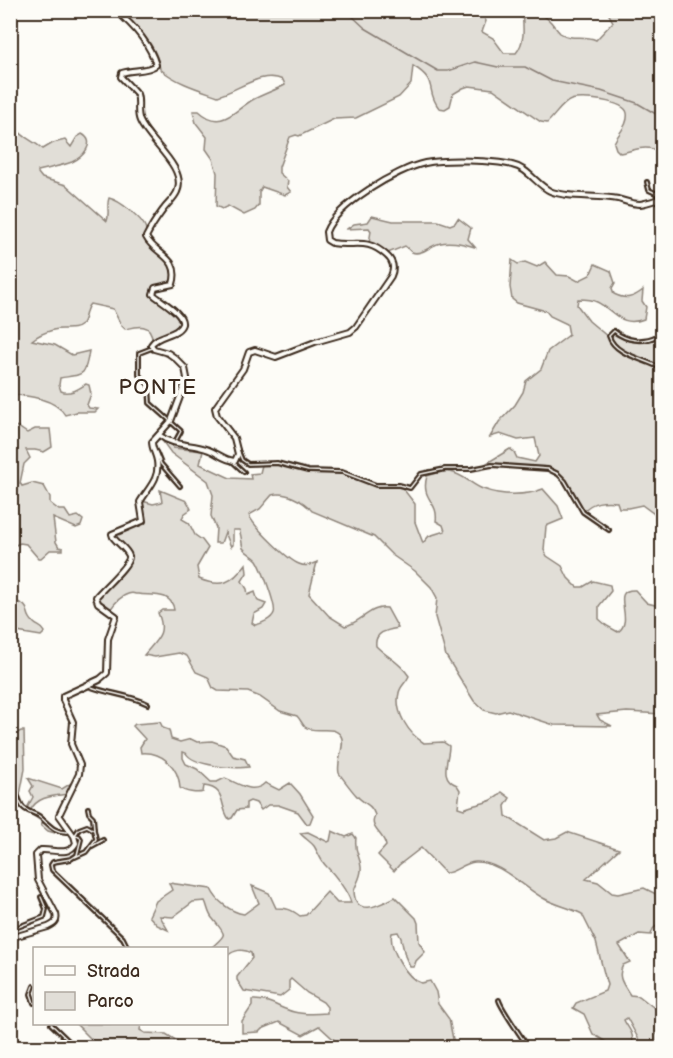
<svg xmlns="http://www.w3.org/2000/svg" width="673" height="1058" font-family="'Balsamiq Sans',sans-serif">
<rect width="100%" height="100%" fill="#fdfcf7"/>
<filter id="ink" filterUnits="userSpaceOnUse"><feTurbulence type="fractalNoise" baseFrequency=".0167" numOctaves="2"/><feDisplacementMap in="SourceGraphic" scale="12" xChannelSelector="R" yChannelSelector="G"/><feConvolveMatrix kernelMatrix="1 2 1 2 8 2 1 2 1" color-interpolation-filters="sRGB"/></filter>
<g filter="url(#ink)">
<!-- green -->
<g fill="#e1ded7" stroke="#8e847a" stroke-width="1.5">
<path d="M 120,11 L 481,11 L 486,21 L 482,32 L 493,38 L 504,53 L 516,53 C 526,41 523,25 522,11 C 535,10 546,15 554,26 C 555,27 559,32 560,33 C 572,41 584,34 596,40 L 613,22 L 607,11 L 662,11 L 662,152 C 643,144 638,150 620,153 L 616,149 L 614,143 C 618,133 629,125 627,113 C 625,101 581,96 571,100 C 562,103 554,117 547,123 L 541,122 L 493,89 L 469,86 L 463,88 L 453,94 L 450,106 L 445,109 L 439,108 C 425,91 439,81 413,66 L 411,84 L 399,97 L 356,118 L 334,119 L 299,136 L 296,135 L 290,137 L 279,167 L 279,173 L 288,181 L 287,187 L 291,192 L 285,195 L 262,187 L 259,192 L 259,205 L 255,210 L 244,215 L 228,206 L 222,209 L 216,206 L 217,173 L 213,159 L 206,149 L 207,137 L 196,123 L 193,111 L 199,111 C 222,132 234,110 254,99 C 264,94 275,90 285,85 L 283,80 C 262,70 239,90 218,96 C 198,89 177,83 160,69 C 158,47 136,24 120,11 Z"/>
<path d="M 10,109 C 18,140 22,132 43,149 L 53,143 L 65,140 L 71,147 L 77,137 L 82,134 C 97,142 83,157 72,162 C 61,166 50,168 38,171 L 38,173 L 42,178 L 66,185 L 107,221 C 110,213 106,206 109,198 C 119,200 145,220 146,230 C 146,234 145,237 145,240 C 158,256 175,259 172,282 L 154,287 L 151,293 L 154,298 L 179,316 L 180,323 L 176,328 L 152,340 C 152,322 137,326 125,329 L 121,325 L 113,309 L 90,304 C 84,310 87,318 81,325 C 73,332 63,327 53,330 C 46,332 38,335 32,340 L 55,345 L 72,355 L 89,351 C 85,377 84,374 60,378 L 59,385 L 61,391 C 70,395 78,389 86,384 L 89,385 L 91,394 L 87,405 L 89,408 L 98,409 L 95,412 L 77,412 L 65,415 C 56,399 27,395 11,395 Z"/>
<path d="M 372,216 L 393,221 L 438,221 L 450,225 L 455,223 L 458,218 L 471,228 L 468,239 L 475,247 C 464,244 446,239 435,245 C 430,247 419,256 412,252 C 409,251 408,248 405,246 L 388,253 L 369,243 L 371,231 L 369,228 L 347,229 L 354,224 L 368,222 Z"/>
<path d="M 512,260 L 518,264 L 525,262 L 537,267 L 545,262 L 557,275 L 569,276 L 578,281 L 590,275 L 595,264 L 611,271 L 615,283 L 612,288 L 614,294 C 626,300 633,298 643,290 L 642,301 L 646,307 L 644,319 C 621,328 615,311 597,302 C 592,299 584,299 578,299 L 577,305 L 589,321 L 608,337 L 617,349 L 658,367 L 662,374 L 662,515 L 653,513 L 642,505 L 628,508 L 619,508 L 617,502 C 604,501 592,501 584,511 L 567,482 L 552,469 L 519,466 L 482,466 L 510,449 L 514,452 L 517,458 L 535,462 L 539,456 L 535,438 L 518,440 L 500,434 L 490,437 L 499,422 L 515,405 L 523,392 L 526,381 L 541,369 L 548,351 L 569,335 L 567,324 L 550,316 L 546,311 L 517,303 L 512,299 L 510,287 Z"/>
<path d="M 613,334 C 625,340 634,342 648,340 C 655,339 656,337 662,340 L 662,368 L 621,349 L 611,339 Z"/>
<polygon points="11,425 18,427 27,433 35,429 50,429 52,447 44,452 35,450 26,450 30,458 24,464 20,483 22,486 32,483 44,486 50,497 50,503 59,510 65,510 70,518 78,516 83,520 81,526 76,528 53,518 56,542 59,547 63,548 63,550 50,550 41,558 38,558 26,544 20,543 11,547"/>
<path d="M 163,442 L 172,444 L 173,448 L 203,451 L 200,464 L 230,478 L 251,479 L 250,474 L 260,473 L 262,465 L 284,465 L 313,473 L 342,473 L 378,487 L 401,486 L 415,504 L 415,522 L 423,543 L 429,536 L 445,531 L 443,525 L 436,521 C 439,501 420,500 427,476 C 434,474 442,471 450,472 C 463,474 472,485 483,489 C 502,496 525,496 543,489 L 558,506 L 563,519 L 546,526 L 544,550 L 547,556 L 562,566 L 568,578 L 577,587 L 583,587 L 593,581 L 610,585 L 611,591 L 599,606 L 599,619 L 607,626 L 618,632 C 636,619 608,589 635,590 L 647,603 L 659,606 L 662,610 L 662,714 L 627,712 L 597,715 L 600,720 L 612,726 L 554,725 L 508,710 L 496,713 L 484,710 L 474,701 L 446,656 L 435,617 L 437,598 L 431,587 L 415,571 L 392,555 L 374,537 L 312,511 C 304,501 285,491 272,495 L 260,509 L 249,515 C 252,525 288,560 299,564 C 306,567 310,565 317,562 L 309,594 L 329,616 L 345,626 C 360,623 372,605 387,608 L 398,628 C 387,630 374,632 376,646 C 389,659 398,660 409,676 C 406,683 400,686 399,693 C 394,712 409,734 424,743 L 443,742 L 449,746 C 449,760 438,778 457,785 L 460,790 L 458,807 L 464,809 C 477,802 492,805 502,792 L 510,798 L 505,806 L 506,816 L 544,840 L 556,838 L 567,832 L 619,849 L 586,879 L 598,882 L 612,893 L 618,894 L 644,888 L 662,897 L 662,921 L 653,929 L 651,935 L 639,934 L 619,945 L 630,962 L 623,965 C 616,977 624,985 630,995 L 639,996 L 662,1014 L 662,1028 L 658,1031 L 657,1034 L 662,1039 L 662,1047 L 643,1047 L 627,1018 L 624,1020 C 626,1025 631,1030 632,1035 C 634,1041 631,1043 634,1047 L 614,1047 L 593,1034 L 584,1014 L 573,1008 L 576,1003 L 605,991 L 607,985 L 596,942 L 582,914 C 569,907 555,905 543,898 C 524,888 499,860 475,862 C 463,863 455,873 445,873 L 421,848 L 399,865 L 394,871 L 378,855 L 386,846 C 384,833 368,829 375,815 C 371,803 363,804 356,795 C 353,792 340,775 339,773 C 336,762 346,744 341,736 C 334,724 315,734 305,727 C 302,724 300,719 297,716 L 280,711 L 260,697 L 248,692 L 218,691 L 213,688 L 208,677 L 196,672 L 187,656 L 179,653 L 155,657 L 144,655 C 157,639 167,634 158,613 L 162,610 L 174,610 C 172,591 151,596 138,594 C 132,594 134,592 128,594 C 121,596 114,604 110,610 L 101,605 L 97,598 L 130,562 L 130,559 L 115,537 L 115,534 L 142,524 C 147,516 139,510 142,501 L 153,504 L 162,502 L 160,490 L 187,501 L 191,509 L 184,514 L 182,519 L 189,523 L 195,535 L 202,540 L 208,548 L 197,567 L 199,579 C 222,588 232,583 246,564 L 247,573 L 242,581 L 247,589 L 248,595 L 255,592 L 258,601 L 266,604 L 263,609 L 254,614 L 252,623 L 255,625 C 261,624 272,619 274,613 C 277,607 261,566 257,560 C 253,555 247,554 243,548 C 241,542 242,536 239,530 L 233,530 L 233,545 L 231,547 L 225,532 L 221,543 L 215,543 L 216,528 L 211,516 L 213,495 L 208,481 L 171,453 Z"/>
<path d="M 11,600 C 35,606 22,612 34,623 C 38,627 42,626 45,632 L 41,636 L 11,631 Z"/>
<path d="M 160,722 L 163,728 L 169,730 L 171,739 L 180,742 L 191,739 L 197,742 L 212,741 L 226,746 L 233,756 L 245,759 L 249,767 C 235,769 193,766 186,753 L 183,752 L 183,758 L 186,764 L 197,769 L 211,782 L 217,782 L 225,778 C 238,783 253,795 265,783 L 279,790 L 290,783 L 300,794 L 313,815 L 310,823 L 307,824 L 298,812 L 278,805 L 268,805 L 261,810 L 256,803 L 250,801 L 246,803 L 246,809 L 237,810 L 232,818 L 229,819 C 219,806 227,788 204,786 L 203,792 C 197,794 185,792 180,788 C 179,766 161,751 141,753 L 140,747 L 145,739 L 133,726 L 135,724 Z"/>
<path d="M 21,731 L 24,731 L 25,769 L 20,795 L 25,808 L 27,808 L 33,797 L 30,791 L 33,786 L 28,778 L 62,789 L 73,782 L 68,794 C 53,796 37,796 30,811 L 41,816 L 49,824 L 49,828 L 55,833 L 48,831 L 41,825 L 43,822 L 23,809 L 14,789 L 12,788 L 11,789 L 11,740 L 13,735 Z"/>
<path d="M 332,831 L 346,837 L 353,834 L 356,838 C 354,852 360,855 361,867 C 362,877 356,883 354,891 C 355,919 381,904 395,897 L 416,918 L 418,923 L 419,942 L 425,952 L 416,961 L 414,967 L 410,967 L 405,956 L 401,938 L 398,932 L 392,933 C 388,947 407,979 421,983 L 430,981 L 436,992 L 438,1004 L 449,1019 L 453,1039 L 453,1047 L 342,1047 L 319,1026 L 303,1035 L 279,1022 L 262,1029 L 259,1032 L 242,1033 L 242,1021 L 252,1006 L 252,1000 C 270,999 278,1008 294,1012 C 305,1015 316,1014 327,1013 L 327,1007 L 323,1002 L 307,993 L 291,979 L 289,981 L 289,990 L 280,997 L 244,991 L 237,980 L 237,977 L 252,958 L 251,953 C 243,948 234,950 227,956 L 226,948 L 211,948 C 227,933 227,937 213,919 C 208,914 208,907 205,901 L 193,902 L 173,917 L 160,916 L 168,930 L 157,925 L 149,916 L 156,901 L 172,890 L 169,883 L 211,889 C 217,902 231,912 244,914 L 259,903 L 252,886 L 269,893 L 276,908 C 286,908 291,909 300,916 L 306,915 L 327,892 L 337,903 L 351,903 C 349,893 334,874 327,867 C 321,862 318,852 314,846 C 310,841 304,838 300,833 L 308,832 L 328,842 L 330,841 Z"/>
<polygon points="76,1024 141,1024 140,1030 145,1033 166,1034 187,1047 111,1047 105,1042 93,1041"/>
</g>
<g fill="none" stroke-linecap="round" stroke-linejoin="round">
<!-- stream -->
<polyline stroke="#887d74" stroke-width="1.5" points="341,10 350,14 365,28 438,71 448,71 475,62 498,67 525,67 552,81 601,91 637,103 656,114 662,115"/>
<defs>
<g id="street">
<polyline points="647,182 649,190 662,196"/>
<path d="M 662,339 L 657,336 C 643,343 626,341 614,331 L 609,336 C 615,356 647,359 662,369"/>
<polyline points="152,348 139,353 139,375 149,385 150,403 169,420"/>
<polyline points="172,423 181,431 175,442"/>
<polyline points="237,448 242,460 248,464 277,463 308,471 342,472 376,485 399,485 410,488 421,474 445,469 471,469 492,465 548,469 558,474 565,481 583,512 609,530"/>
<polyline points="156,452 161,464 180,486"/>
<polyline points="233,462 244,472"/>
<path d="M 91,687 C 110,694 130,695 148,704"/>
<polyline points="83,689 100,681"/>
<path d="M 10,784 C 18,791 17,798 22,806 C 26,812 33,812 39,816 C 49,824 54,833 68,832"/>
<polyline points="88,808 89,813 93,817 94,829"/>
<polyline points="75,835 79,836 81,839 77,855 71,859 53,862 51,865 52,870 123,938 128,948"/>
<polyline points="75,835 79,829 87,826 94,830 96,839 86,852 75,857"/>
<polyline points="92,846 103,840"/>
<polyline points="10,930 44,917 46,909 41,897"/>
<polyline points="34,986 31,994 34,1003"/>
<path d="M 499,1000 C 500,1006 524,1041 529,1048"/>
<polyline points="51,1024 76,1048"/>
</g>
<g id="secondary">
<path d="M 159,435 C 174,447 192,443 209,450 C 217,453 226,461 235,461 L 238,454 L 234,438 L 217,416 L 215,408 L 243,369 L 249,352 L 255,350 L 276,357 L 315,342 L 350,332 L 356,327 L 391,276 C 395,267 393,261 386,255 C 366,237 355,247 332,243 L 327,240 L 326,232 C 336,205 397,169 425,163 C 445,159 493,160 512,165 C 528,168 536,184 550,191 C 565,198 599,195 618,199 C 625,201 633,204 640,204 C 648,203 655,200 662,198"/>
<path d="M 10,938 L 48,927 C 54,924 58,922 56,914 L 38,880 L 36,855 L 41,850 C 53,849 69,857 76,843 L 74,836 L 59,815 L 79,774 L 80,765 L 71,744 L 73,722 L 63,700 L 63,696 L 100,679 L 107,673 L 108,639 L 116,616 L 98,603 L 96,597 C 102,589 131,564 129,556 C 127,549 117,543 113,537 L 112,534 L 143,521 L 140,502 C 148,488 160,479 157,461 C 156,454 152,449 152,442 L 171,421 L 187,378 L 185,368 L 175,358 L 168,353 L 154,349 L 151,345 C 157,334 178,336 182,324 C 184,313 159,300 153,294 L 155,288 L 173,284 C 181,257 155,255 146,237 C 150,229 157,218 163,210 C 167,204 174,199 177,192 C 188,168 148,141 140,121 C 136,112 140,103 137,94 L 121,77 L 122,73 C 133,69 146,72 156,65 C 150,44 132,24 115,10"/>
</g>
</defs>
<!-- street casing -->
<use href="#street" stroke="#3b2a1e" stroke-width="6"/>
<!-- secondary casing -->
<use href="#secondary" stroke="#3b2a1e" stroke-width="8"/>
<!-- street -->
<use href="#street" stroke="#fdfcf7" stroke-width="1.5"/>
<!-- secondary -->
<use href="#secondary" stroke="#fdfcf7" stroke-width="4"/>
</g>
</g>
<g text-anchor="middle" stroke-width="6" stroke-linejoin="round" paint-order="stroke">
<!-- quarter labels -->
<g font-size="21" letter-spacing="1.5" fill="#3b2a1e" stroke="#fdfcf7">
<text x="158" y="394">PONTE</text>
</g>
</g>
<!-- margin -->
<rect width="673" height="1058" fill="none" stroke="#fdfcf7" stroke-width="36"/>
<rect x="18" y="18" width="637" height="1022" fill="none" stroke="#3b2a1e" stroke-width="2" filter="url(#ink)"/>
<!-- legend -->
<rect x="33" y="947" width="195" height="78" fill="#fdfcf7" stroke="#afa8a0" stroke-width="1.5"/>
<rect x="45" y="966" width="30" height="9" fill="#fdfcf7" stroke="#afa8a0" stroke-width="1.5"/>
<text x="87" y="977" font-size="18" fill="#3b2a1e">Strada</text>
<rect x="45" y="992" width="30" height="18" fill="#e1ded7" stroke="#afa8a0" stroke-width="1.5"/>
<text x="87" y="1007" font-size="18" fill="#3b2a1e">Parco</text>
</svg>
